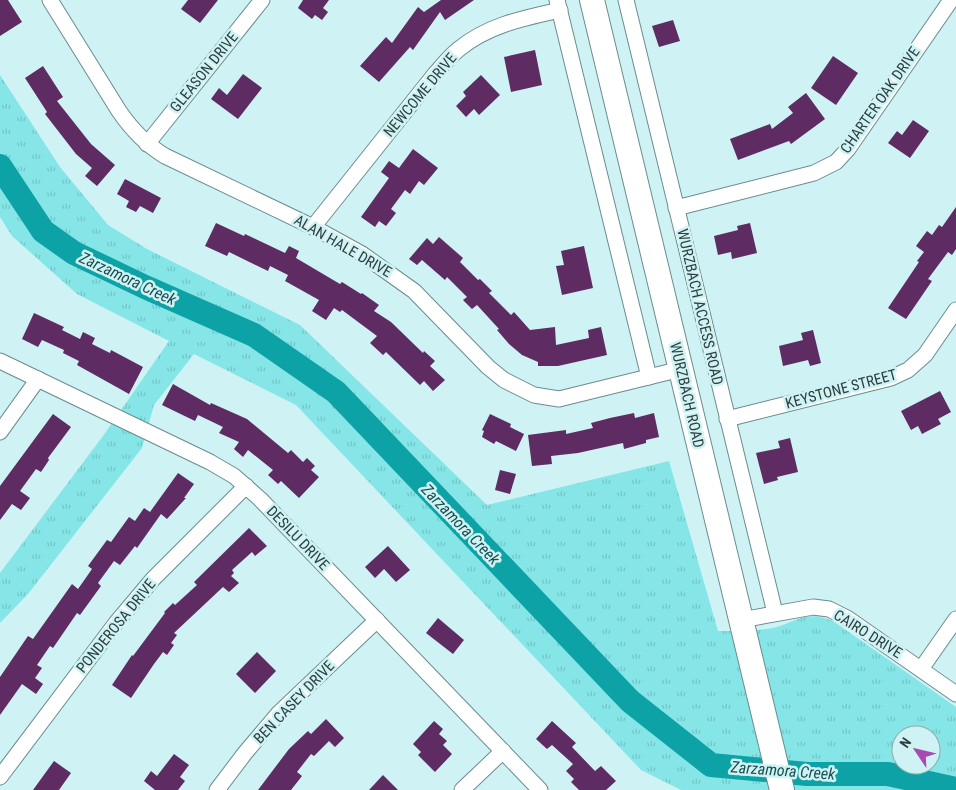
<svg xmlns="http://www.w3.org/2000/svg" width="956" height="790" font-family="'Roboto Condensed',sans-serif">
<defs>
<pattern id="grass-tufts" width="24" height="20" patternUnits="userSpaceOnUse" patternTransform="scale(1.25)"><rect width="24" height="20" fill="#85e5e7"/><path d="M3 7l-1-3M5 7V3M7 7l1-3M15 17l-1-3M17 17v-4M19 17l1-3" fill="none" stroke="#73c6c7"/></pattern>
</defs>
<rect width="100%" height="100%" fill="#cff3f4"/>
<!-- grass -->
<path fill="url(#grass-tufts)" fill-rule="evenodd" d="M 0,75 L 60,167 L 108,225 L 147,249 L 300,325 L 487,505 L 669,461 L 718,631 C 734,631 750,631 766,629 C 795,626 800,608 833,621 L 956,707 L 956,790 L 681,790 L 641,770 L 296,405 L 194,354 L 154,405 L 142,448 L 28,594 L 0,623 L 0,573 L 103,436 L 169,341 L 77,294 L 12,236 L 0,217 ZM 901,735 L 931,735 L 931,765 L 901,765 Z"/>
<g fill="none" stroke-linecap="round" stroke-linejoin="round">
<!-- river -->
<polyline stroke="#0da2a5" stroke-width="24" points="0,166 43,231 74,253 145,287 254,335 336,392 630,701 711,765 807,774 888,774 956,789"/>
</g>
<!-- building -->
<g fill="#5e2b62">
<polygon points="0,0 8,0 22,22 0,36"/>
<polygon points="188,0 218,0 200,23 181,9"/>
<polygon points="303,0 329,0 323,8 328,12 322,20 315,15 312,19 298,8"/>
<polygon points="441,0 474,0 445,20 440,12 413,50 410,47 379,82 360,66 386,37 392,43 418,7 424,12"/>
<polygon points="673,20 680,41 659,47 652,26"/>
<polygon points="535,50 542,85 511,92 504,57"/>
<polygon points="833,56 858,73 836,105 811,88"/>
<polygon points="43,66 63,97 57,101 91,144 115,165 97,186 85,176 92,168 76,154 45,114 47,112 25,78"/>
<polygon points="243,74 262,88 238,119 211,99 219,88 227,95"/>
<polygon points="481,75 500,95 479,115 474,109 466,117 456,106 466,96 463,92"/>
<polygon points="806,93 825,119 791,144 789,141 738,160 730,139 770,124 772,129 793,113 788,107"/>
<polygon points="913,120 929,131 910,158 888,143 897,131 902,135"/>
<polygon points="413,149 438,168 424,185 419,181 410,194 405,190 391,209 396,213 386,226 379,221 375,227 361,217 389,178 381,172 389,161 399,168"/>
<polygon points="125,179 161,198 153,213 140,206 136,212 126,207 129,201 117,194"/>
<polygon points="956,207 956,249 952,255 948,252 928,279 932,281 906,319 888,308 919,262 917,261 924,252 916,246 927,231 932,235 939,225 942,227"/>
<polygon points="216,223 244,236 245,234 285,253 289,246 299,251 296,258 340,284 342,282 361,294 362,293 379,305 374,311 391,322 423,353 424,351 435,361 430,366 445,380 433,391 424,381 420,385 386,352 383,355 370,343 377,336 342,310 340,312 334,308 326,320 312,311 319,300 285,281 288,275 270,266 268,271 229,252 227,256 205,246"/>
<polygon points="750,223 757,253 732,259 731,252 718,255 714,236 738,230 737,226"/>
<polygon points="439,237 463,258 460,262 478,280 480,279 492,291 489,293 511,315 514,312 530,330 555,327 556,345 589,338 588,330 601,327 607,355 558,366 538,366 538,362 522,355 509,344 497,330 499,329 477,305 472,309 463,300 467,297 447,277 445,280 422,260 417,265 409,259 427,238 433,244"/>
<polygon points="584,246 593,288 562,295 556,266 564,265 561,251"/>
<polygon points="34,313 64,327 62,330 80,339 83,332 95,338 92,344 110,353 111,350 143,367 129,394 77,365 79,361 63,353 64,350 42,340 38,347 22,339"/>
<polygon points="813,330 821,363 810,366 808,360 783,366 779,346 803,340 801,333"/>
<polygon points="173,384 210,405 211,403 247,419 288,453 291,450 303,462 307,458 315,466 311,470 319,477 299,498 281,481 278,484 268,475 273,470 248,450 243,457 234,449 239,442 219,433 223,427 198,415 195,421 162,405"/>
<polygon points="940,391 951,412 938,419 941,424 922,434 918,426 911,430 901,411"/>
<polygon points="634,413 635,418 654,413 659,437 646,440 646,443 624,449 623,443 578,453 551,456 552,464 532,466 528,435 566,430 566,434 593,428 591,423 610,418"/>
<polygon points="53,414 71,427 48,458 49,460 41,472 36,469 20,491 30,498 21,510 12,504 0,520 0,486"/>
<polygon points="490,414 511,424 510,427 524,434 516,451 496,441 494,444 482,437 484,431 482,430"/>
<polygon points="790,438 798,472 777,477 778,480 764,484 756,453 780,448 778,441"/>
<polygon points="500,470 516,474 510,494 495,490"/>
<polygon points="178,473 194,484 184,498 186,498 167,519 161,514 137,548 135,546 120,565 114,561 98,583 101,586 80,615 77,613 53,648 50,646 37,665 42,668 35,678 43,684 36,694 22,684 0,715 0,677 28,636 33,639 72,584 78,589 92,569 88,566 107,540 111,542 129,517 135,521 144,508 150,512"/>
<polygon points="249,528 267,546 255,556 252,552 232,570 234,573 231,576 239,583 229,592 223,587 174,633 177,635 171,643 174,645 167,655 163,652 154,664 131,698 112,685 132,655 133,656 165,613 164,612 173,603 175,605 197,585 194,582"/>
<polygon points="388,546 410,570 396,582 384,569 375,578 365,567"/>
<polygon points="438,618 464,640 453,654 426,633"/>
<polygon points="257,652 276,671 255,693 236,674"/>
<polygon points="326,719 344,738 335,747 329,741 314,756 311,754 297,772 302,776 291,790 258,790 289,749 308,731 311,734"/>
<polygon points="434,721 443,729 439,734 447,741 443,745 452,754 435,772 418,755 421,752 413,744"/>
<polygon points="552,721 576,743 572,747 595,771 601,766 616,781 606,790 579,790 571,782 574,779 566,771 573,764 552,745 547,749 536,739"/>
<polygon points="174,754 189,765 180,777 185,781 178,790 155,790 144,781 151,771 157,776"/>
<polygon points="54,761 71,773 59,790 33,790"/>
<polygon points="383,775 398,790 369,790"/>
</g>
<g fill="none" stroke-linecap="round" stroke-linejoin="round">
<defs>
<g id="minor">
<path d="M 50,0 L 119,111 C 132,130 145,144 165,156 L 313,227 L 362,254 L 414,291 L 488,367 L 504,380 L 534,395 L 559,399 L 681,369"/>
<polyline points="557,0 649,377"/>
<polyline points="626,0 775,613"/>
<polyline points="147,144 262,0"/>
<polyline points="676,208 814,173 836,162 848,149 951,0"/>
<path d="M 313,227 L 435,74 C 443,65 450,56 459,49 C 488,25 524,18 560,10"/>
<polyline points="0,361 210,462 234,476 260,499 540,790"/>
<polyline points="727,419 891,378 908,370 925,355 956,310"/>
<polyline points="0,432 38,379"/>
<polyline points="741,620 813,607 829,609 847,618 956,694"/>
<polyline points="921,669 956,619"/>
<polyline points="0,777 116,623 153,579 246,486"/>
<polyline points="217,790 245,753 278,714 377,620"/>
<polyline points="462,790 503,751"/>
</g>
<polyline id="primary" points="592,0 782,790"/>
</defs>
<!-- minor casing -->
<use href="#minor" stroke="#6a8c8d" stroke-width="17"/>
<!-- primary casing -->
<use href="#primary" stroke="#6a8c8d" stroke-width="26"/>
<!-- minor -->
<use href="#minor" stroke="#fff" stroke-width="15"/>
<!-- primary -->
<use href="#primary" stroke="#fff" stroke-width="24"/>
</g>
<g text-anchor="middle" stroke-width="5" stroke-linejoin="round" paint-order="stroke">
<!-- street labels -->
<g font-size="15" fill="#2f3e3e" stroke="#cff3f4">
<text transform="translate(204 72) rotate(-51)" y="5">GLEASON DRIVE</text>
<text transform="translate(420 95) rotate(-50)" y="5">NEWCOME DRIVE</text>
<text transform="translate(880 100) rotate(-55)" y="5">CHARTER OAK DRIVE</text>
<text transform="translate(343 246) rotate(30)" y="5">ALAN HALE DRIVE</text>
<text transform="translate(700 307) rotate(77)" y="5">WURZBACH ACCESS ROAD</text>
<text transform="translate(841 389) rotate(-15)" y="5">KEYSTONE STREET</text>
<text transform="translate(687 395) rotate(77)" y="5">WURZBACH ROAD</text>
<text transform="translate(298 538) rotate(46)" y="5">DESILU DRIVE</text>
<text transform="translate(116 626) rotate(-51)" y="5">PONDEROSA DRIVE</text>
<text transform="translate(868 634) rotate(32)" y="5">CAIRO DRIVE</text>
<text transform="translate(294 702) rotate(-46)" y="5">BEN CASEY DRIVE</text>
</g>
<!-- water labels -->
<g font-size="16" font-style="italic" fill="#184d4f" stroke="#cff3f4">
<text transform="translate(128 278) rotate(25)" y="6">Zarzamora Creek</text>
<text transform="translate(461 524) rotate(46)" y="6">Zarzamora Creek</text>
<text transform="translate(783 770) rotate(4)" y="6">Zarzamora Creek</text>
</g>
</g>
<!-- north arrow -->
<g transform="translate(916 750) rotate(305)"><circle r="24" fill="#cff3f4" stroke="#8fabab"/>
<path d="M0-4L9 19L0 12L-9 19Z" fill="#a949b1"/>
<text y="-8" font-size="14" font-weight="bold" text-anchor="middle" fill="#2f3e3e">N</text>
</g>
</svg>
